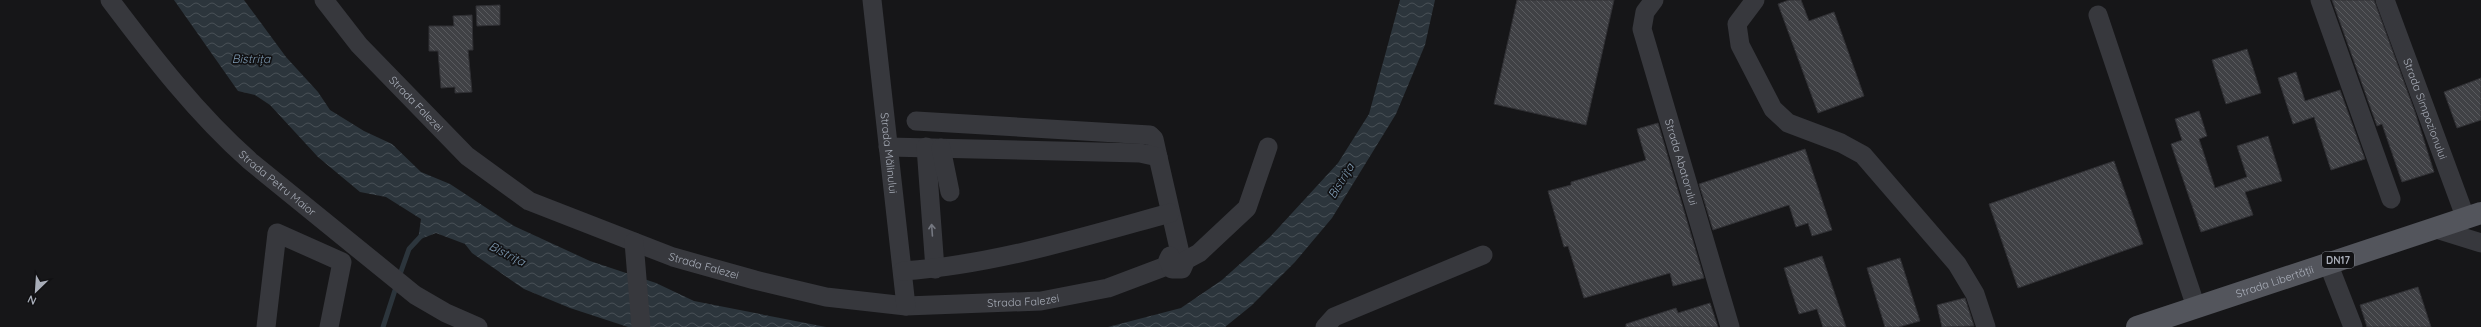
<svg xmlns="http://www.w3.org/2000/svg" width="2481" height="327" font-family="Quicksand,sans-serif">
<defs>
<pattern id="water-waves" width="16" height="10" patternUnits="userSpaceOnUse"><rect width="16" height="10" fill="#2c353c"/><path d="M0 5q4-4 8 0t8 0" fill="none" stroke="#485056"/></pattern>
<pattern id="building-back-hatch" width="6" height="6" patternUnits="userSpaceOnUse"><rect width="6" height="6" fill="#404145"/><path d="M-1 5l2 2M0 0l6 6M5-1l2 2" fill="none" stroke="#595a5e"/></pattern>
</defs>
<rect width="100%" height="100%" fill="#161618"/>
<!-- water -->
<g fill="url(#water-waves)">
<polygon points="174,0 244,0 286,57 318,92 330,110 364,131 392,144 421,172 450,184 514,226 590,261 656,283 694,301 826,327 628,327 570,308 524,289 472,253 465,244 436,233 418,240 421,219 386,197 360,192 318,157 270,105 255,95 238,91"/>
<polygon points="1400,0 1435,0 1425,45 1396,114 1332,218 1295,262 1251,306 1225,327 1108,327 1181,308 1222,280 1270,237 1338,163 1369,114"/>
</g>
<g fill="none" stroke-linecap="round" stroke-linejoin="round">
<!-- stream -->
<g stroke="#2c353c" stroke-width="5">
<polyline points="399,277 409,249 422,235"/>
<polyline points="383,327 397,284"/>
</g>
</g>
<!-- building -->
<g fill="url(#building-back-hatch)" stroke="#303034">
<polygon points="1517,0 1614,0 1586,125 1494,104"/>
<polygon points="1789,0 1801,0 1809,21 1834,12 1864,96 1818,113 1778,4"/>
<polygon points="2332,0 2374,0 2415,112 2434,172 2402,182 2382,124 2377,126"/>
<polygon points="500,5 500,25 477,26 476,6"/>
<polygon points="472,15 473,50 468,50 472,92 455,93 455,87 441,88 438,51 429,51 429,26 454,26 453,16"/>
<polygon points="2247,49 2261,93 2226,104 2212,60"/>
<polygon points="2296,72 2305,101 2340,90 2365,159 2331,170 2314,117 2293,124 2278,78"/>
<polygon points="2481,78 2481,120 2457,128 2444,92"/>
<polygon points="2199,111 2207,136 2199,139 2215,188 2247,177 2237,146 2268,136 2282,181 2245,192 2253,215 2201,232 2171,144 2182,140 2175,119"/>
<polygon points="1658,123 1704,278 1673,286 1670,273 1584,298 1568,246 1564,247 1548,191 1571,185 1571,182 1646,160 1637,129"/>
<polygon points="1805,149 1832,230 1812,236 1808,223 1796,227 1789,205 1713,230 1699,184"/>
<polygon points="2114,161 2143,244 2018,288 1989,204"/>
<polygon points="1822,256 1846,327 1823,327 1817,309 1799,314 1784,268"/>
<polygon points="1900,258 1920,321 1899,327 1885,327 1867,268"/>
<polygon points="2418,287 2431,327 2367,327 2360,305"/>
<polygon points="1965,298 1974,326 1942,327 1937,305"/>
<polygon points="1710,303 1718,327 1626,327 1626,324 1676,308 1678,313"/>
</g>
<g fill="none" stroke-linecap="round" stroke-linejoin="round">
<!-- minor -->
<g stroke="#37383d" stroke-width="19">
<path id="s1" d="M 110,0 C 153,57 196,113 250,161 L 415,295 L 446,313 L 478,327"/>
<path id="s2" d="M 324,0 L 359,45 L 467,156 L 529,201 L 673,257 L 755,280 L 826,297 L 906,306 L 1041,301 L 1108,288 L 1169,265"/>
<path id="s3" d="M 872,0 L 906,306"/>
<path id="s4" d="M 1654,0 L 1645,12 L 1642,29 L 1730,327"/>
<polyline points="1755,0 1737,24 1740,45 1773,109 1788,123 1841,143 1863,155 1957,264 1975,294 1986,327"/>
<polyline points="2320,0 2391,199"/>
<path id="s5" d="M 2385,0 L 2466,219"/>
<polyline points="2098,15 2196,307"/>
<polyline points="916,121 1150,135 1154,139 1158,157"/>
<polyline points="888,147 1140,153 1158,157 1180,253"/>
<polyline points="926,147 935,269"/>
<polyline points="941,148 950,192"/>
<polyline points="2436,229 2481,243"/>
<polyline points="634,242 641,327"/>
<polyline points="1170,256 1168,260 1172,269 1182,269 1186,260 1199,253 1247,208 1268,147"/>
<polyline points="2328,263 2353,327"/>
<path d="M 903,271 C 993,265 1083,237 1170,213"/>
<polyline points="266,327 277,233 342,262 329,327"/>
<polyline points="1325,327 1334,317 1483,255"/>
</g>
<!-- major -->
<path stroke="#53555c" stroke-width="22" id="s6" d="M 2137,327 L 2481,213"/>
</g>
<!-- one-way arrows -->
<defs><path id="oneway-shaft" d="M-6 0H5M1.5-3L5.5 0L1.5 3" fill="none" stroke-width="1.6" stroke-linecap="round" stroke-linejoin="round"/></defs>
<use stroke="#757881" href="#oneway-shaft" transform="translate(932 230) rotate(-94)"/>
<g text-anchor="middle" stroke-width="3.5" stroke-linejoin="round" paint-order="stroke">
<!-- shield labels -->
<rect fill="#111113" stroke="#7b7e86" stroke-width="1" x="2322" y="252" width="32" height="16" rx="3"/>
<g font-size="10" font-weight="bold" fill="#a8adb8">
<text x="2338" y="264">DN17</text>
</g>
<!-- street labels -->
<g font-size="11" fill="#a8adb8" stroke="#111113">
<text dy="4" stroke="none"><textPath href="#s2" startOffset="139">Strada Falezei</textPath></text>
<text dy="4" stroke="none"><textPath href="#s5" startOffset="116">Strada Simpozionului</textPath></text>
<text dy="4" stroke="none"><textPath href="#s3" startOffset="154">Strada Mălinului</textPath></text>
<text dy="4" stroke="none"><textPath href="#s4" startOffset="171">Strada Abatorului</textPath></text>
<text dy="4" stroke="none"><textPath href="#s1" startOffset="249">Strada Petru Maior</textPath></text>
<text dy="4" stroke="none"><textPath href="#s2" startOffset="475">Strada Falezei</textPath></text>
<text dy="4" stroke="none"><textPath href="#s6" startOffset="145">Strada Libertății</textPath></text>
<text dy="4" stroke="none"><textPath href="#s2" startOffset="799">Strada Falezei</textPath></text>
</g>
<!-- water labels -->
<g font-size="12" font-style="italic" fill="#7f9bb3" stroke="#111113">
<text x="251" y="63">Bistrița</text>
<text transform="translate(1341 181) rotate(-59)" y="4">Bistrița</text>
<text transform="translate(507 254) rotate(27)" y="4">Bistrița</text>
</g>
</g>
<!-- north arrow -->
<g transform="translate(36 291) rotate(205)" stroke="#111113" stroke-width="3" paint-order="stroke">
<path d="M0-3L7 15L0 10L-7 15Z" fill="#a8adb8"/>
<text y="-6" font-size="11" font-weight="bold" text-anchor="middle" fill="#a8adb8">N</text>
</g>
</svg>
